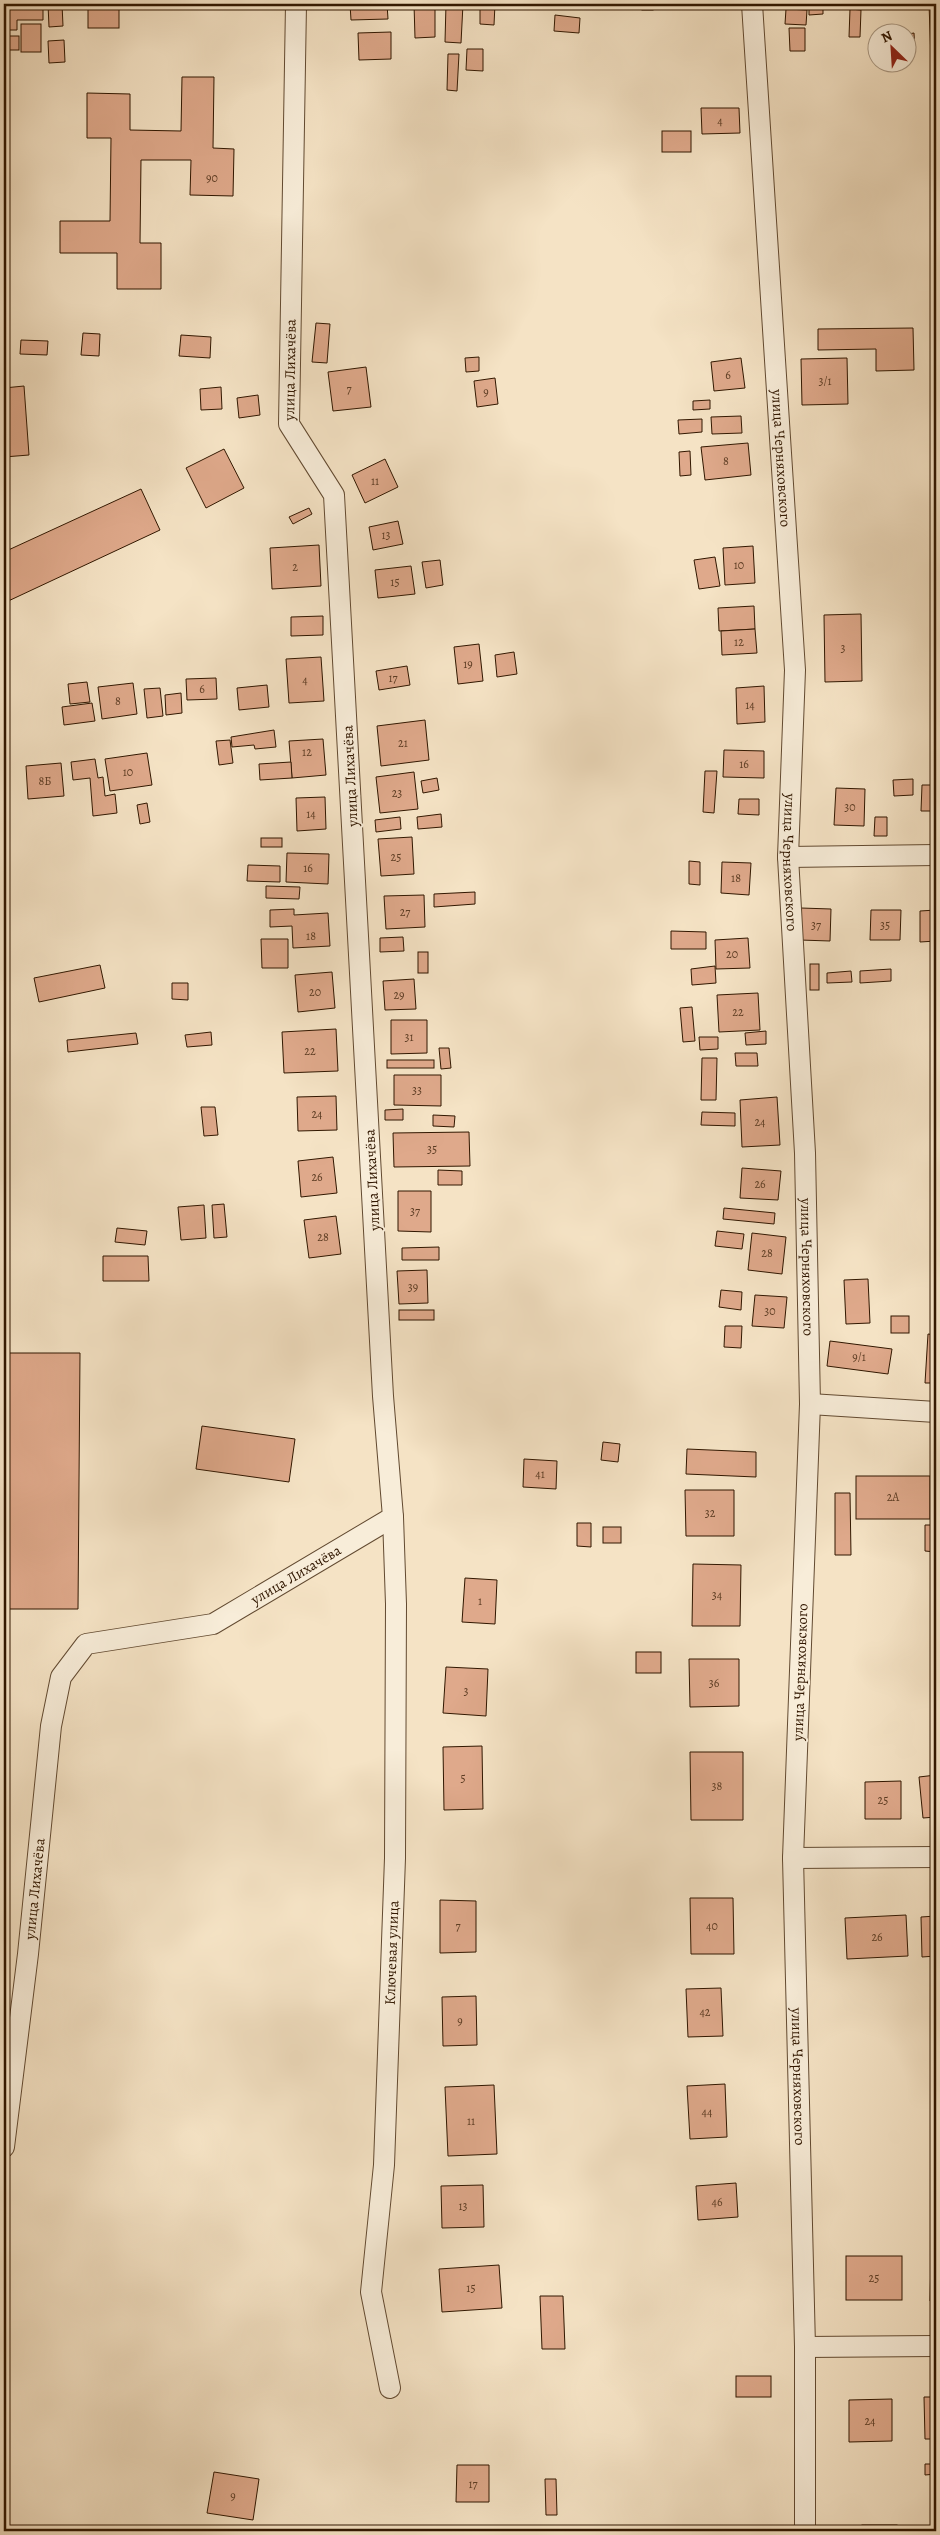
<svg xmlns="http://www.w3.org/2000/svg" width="940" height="2535" font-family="Alegreya,serif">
<rect width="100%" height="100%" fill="#f5e3c5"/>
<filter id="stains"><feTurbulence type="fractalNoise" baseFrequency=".004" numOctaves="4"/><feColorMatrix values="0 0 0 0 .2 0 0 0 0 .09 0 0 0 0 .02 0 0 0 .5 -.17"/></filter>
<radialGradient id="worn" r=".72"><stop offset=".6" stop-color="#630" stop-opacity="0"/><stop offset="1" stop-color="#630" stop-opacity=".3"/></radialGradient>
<!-- building -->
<g fill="#dfa98b" stroke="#311700">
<polygon points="4,4 43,4 43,20 17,20 17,30 4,30"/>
<polygon points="48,4 62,4 63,26 49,27"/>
<rect x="88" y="4" width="31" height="24"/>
<polygon points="350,4 387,4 388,19 351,20"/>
<polygon points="414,4 435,4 435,37 415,38"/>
<polygon points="446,4 463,4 461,43 445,42"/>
<polygon points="480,4 495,4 494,25 480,24"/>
<polygon points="563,4 576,4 576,7 563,6"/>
<rect x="642" y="4" width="11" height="6"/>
<polygon points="809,4 823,4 823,14 809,15"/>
<polygon points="929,4 936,4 936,59 931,59"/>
<polygon points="786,9 807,10 806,25 785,24"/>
<polygon points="850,9 861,10 860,37 849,37"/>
<polygon points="555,15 580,18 579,33 554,31"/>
<rect x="21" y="24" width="20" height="28"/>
<polygon points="789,28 805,28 805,51 790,51"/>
<polygon points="391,32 391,59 359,60 358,33"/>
<polygon points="914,33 915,52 908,52 908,34"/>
<rect x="4" y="36" width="15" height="14"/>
<polygon points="64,40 65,62 49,63 48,41"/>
<polygon points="467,49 483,49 483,71 466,70"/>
<polygon points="448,54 459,54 457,91 447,90"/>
<polygon points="182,77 214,77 213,148 234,149 233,196 190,195 191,160 141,160 140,243 161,243 161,289 117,289 117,253 60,253 60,221 110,221 111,138 87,138 87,93 130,94 130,130 181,131"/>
<polygon points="701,108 739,108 740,133 702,134"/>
<rect x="662" y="131" width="29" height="21"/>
<polygon points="316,323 330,324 327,363 312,362"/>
<polygon points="913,328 914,370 876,371 876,349 818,350 818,329"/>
<polygon points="83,333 100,334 99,356 81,355"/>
<polygon points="181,335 211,337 210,358 179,356"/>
<polygon points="21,340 48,341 47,355 20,354"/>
<polygon points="479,357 479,371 466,372 465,358"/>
<polygon points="741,358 745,388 714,391 711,362"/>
<polygon points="847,358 848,404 802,405 801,359"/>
<polygon points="366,367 371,407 333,411 328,372"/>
<polygon points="495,378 498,404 477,407 474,381"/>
<polygon points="24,386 29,455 4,457 4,388"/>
<polygon points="221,387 222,409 201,410 200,389"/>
<polygon points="258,395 260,415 239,418 237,398"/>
<polygon points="710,400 710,409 693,410 693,401"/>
<polygon points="741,416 742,433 712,434 711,417"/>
<polygon points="702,419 702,432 679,434 678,420"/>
<polygon points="748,443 751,475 705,480 701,447"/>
<polygon points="224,449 244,488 206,508 186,468"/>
<polygon points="690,451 691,475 680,476 679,452"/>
<polygon points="385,459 398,487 365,503 352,475"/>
<polygon points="141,489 160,530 4,603 4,552"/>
<polygon points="309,508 312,514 293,524 289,517"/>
<polygon points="398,521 403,544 373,550 369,527"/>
<polygon points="319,545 321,586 272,589 270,548"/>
<polygon points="753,546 755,583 725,585 723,548"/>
<polygon points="715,557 720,586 699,589 694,560"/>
<polygon points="440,560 443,585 426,588 422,562"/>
<polygon points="411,566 415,594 378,598 375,570"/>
<polygon points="754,606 755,629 719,631 718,608"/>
<polygon points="861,614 862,681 825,682 824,615"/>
<polygon points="323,616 323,635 291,636 291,617"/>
<polygon points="755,629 757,653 722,655 721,631"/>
<polygon points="479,644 483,681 458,684 454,647"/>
<polygon points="514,652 517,674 497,677 495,655"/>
<polygon points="321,657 324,701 289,703 286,659"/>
<polygon points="407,666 410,685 379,690 376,671"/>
<polygon points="216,678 217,699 187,700 186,679"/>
<polygon points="87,682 90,702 70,704 68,684"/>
<polygon points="133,683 137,714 102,719 98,687"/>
<polygon points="267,685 269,707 239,710 237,688"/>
<polygon points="764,686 765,722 737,724 736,688"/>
<polygon points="160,688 163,716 147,718 144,689"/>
<polygon points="181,693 182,713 166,715 165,695"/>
<polygon points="92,703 95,721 64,725 62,707"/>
<polygon points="425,720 429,760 381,766 377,726"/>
<polygon points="274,730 276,747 255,749 254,745 232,747 231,737"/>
<polygon points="323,739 326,775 292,778 289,741"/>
<polygon points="230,740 233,763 219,765 216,741"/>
<polygon points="724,750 764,751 764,778 723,777"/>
<polygon points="147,753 152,785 110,791 105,759"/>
<polygon points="95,759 98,778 103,777 105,796 115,794 117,813 93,816 90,778 73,780 71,762"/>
<polygon points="291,762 292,778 260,780 259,764"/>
<polygon points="61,763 64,796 28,799 26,766"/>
<polygon points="705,771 717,771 714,813 703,812"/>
<polygon points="414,772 418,809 380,813 376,777"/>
<polygon points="437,778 439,790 423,793 421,781"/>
<polygon points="913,779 913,795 894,796 893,780"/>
<polygon points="922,785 936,785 936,811 921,811"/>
<polygon points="836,788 865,789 864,826 834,825"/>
<polygon points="325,797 326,829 297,831 296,798"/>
<polygon points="739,799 759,799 759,815 738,814"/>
<polygon points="147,803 150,822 140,824 137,805"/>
<polygon points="441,814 442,827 418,829 417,817"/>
<polygon points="400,817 401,829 376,832 375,820"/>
<polygon points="875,817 887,817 887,836 874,836"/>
<polygon points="412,837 414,874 381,876 378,839"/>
<rect x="261" y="838" width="21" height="9"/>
<polygon points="287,853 329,854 328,884 286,882"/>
<polygon points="689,861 700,862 700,885 689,884"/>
<polygon points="722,862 751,863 749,895 721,893"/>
<polygon points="248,865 280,866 280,882 247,881"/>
<polygon points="266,886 300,887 299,899 266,898"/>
<polygon points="475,892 475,904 434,907 434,894"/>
<polygon points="424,895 425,927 386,929 384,896"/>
<polygon points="801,908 831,909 830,941 800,940"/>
<polygon points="294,909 294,915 328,913 330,946 293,948 292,926 270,927 270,910"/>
<polygon points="871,910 901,910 900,940 870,940"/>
<polygon points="936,910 936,941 920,942 920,911"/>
<polygon points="671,931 706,932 706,949 671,949"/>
<polygon points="403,937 404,951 380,952 380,938"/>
<polygon points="748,938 750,968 716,969 715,940"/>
<polygon points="261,939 288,939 288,968 262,968"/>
<rect x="418" y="952" width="10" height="21"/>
<rect x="810" y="964" width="9" height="26"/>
<polygon points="100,965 105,988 39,1002 34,978"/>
<polygon points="715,966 716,983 692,985 691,969"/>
<polygon points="891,969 891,981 860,983 860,971"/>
<polygon points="851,971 852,982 827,983 827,973"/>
<polygon points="332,972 335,1008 298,1012 295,975"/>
<polygon points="414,979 416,1009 385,1010 383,981"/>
<polygon points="172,983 188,983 188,1000 172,999"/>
<polygon points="758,993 760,1030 719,1032 717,995"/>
<polygon points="692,1007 695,1041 683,1042 680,1008"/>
<polygon points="391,1020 427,1020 427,1053 391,1054"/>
<polygon points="336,1029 338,1071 284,1073 282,1032"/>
<polygon points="766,1031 766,1044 746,1045 745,1033"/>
<polygon points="211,1032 212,1045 187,1047 185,1035"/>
<polygon points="136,1033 138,1044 68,1052 67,1040"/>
<polygon points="699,1037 718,1037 718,1049 700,1050"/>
<polygon points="439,1048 449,1048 451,1068 441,1069"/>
<polygon points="735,1053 757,1053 758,1066 736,1066"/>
<polygon points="702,1058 717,1058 716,1100 701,1100"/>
<rect x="387" y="1060" width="47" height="8"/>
<polygon points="394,1075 441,1075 441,1106 394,1105"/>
<polygon points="336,1096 337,1130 298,1131 297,1097"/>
<polygon points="777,1097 780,1145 742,1147 740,1100"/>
<polygon points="201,1107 215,1107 218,1135 204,1136"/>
<polygon points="403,1109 403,1120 385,1120 385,1110"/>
<polygon points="702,1112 735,1113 735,1126 701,1125"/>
<polygon points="433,1115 455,1116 454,1127 433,1126"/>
<polygon points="469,1132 470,1166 394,1167 393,1133"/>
<polygon points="333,1157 337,1193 301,1197 298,1161"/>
<polygon points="742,1168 781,1171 778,1200 740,1198"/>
<polygon points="438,1170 462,1171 462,1185 438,1185"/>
<polygon points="398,1191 431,1191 431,1232 398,1231"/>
<polygon points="224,1204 227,1237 214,1238 212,1205"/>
<polygon points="204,1205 206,1238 181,1240 178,1207"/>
<polygon points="724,1208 775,1213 774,1224 723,1219"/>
<polygon points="336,1216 341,1254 309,1258 304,1220"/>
<polygon points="117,1228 147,1231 145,1245 115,1242"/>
<polygon points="717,1231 744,1234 742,1249 715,1246"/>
<polygon points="752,1233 786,1237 782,1274 748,1270"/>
<polygon points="439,1247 439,1260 402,1260 402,1248"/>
<polygon points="103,1256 148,1256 149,1281 103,1281"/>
<polygon points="427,1270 428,1303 399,1304 397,1271"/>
<polygon points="868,1279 870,1323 846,1324 844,1280"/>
<polygon points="721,1290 742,1292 741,1310 719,1307"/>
<polygon points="755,1295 787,1297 784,1328 752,1326"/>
<rect x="399" y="1310" width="35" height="10"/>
<rect x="891" y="1316" width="18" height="17"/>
<polygon points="725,1326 742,1326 741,1348 724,1347"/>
<polygon points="928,1334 936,1335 936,1383 925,1383"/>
<polygon points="830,1341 892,1349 888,1374 827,1366"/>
<polygon points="4,1353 80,1353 78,1609 4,1609"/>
<polygon points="202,1426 295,1439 289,1482 196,1469"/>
<polygon points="603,1442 620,1444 618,1462 601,1460"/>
<polygon points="687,1449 756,1452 756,1477 686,1474"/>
<polygon points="524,1459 557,1461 556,1489 523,1487"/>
<rect x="856" y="1476" width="74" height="43"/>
<polygon points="685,1490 734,1490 734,1536 686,1536"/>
<polygon points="835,1493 850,1493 851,1555 835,1555"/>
<polygon points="577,1523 591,1523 591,1547 577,1546"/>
<polygon points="925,1525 936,1525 936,1552 925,1551"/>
<rect x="603" y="1527" width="18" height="16"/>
<polygon points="693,1564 741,1565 740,1626 692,1626"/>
<polygon points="465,1578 497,1580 495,1624 462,1622"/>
<rect x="636" y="1652" width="25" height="21"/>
<polygon points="689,1659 739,1659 739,1706 690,1707"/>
<polygon points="446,1667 488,1669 486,1716 443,1713"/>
<polygon points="482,1746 483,1809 444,1810 443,1747"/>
<polygon points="690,1752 743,1752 743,1820 691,1820"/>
<polygon points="936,1775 936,1817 923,1818 919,1777"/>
<polygon points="901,1781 901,1819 865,1819 865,1782"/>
<polygon points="690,1898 733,1898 734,1954 691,1954"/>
<polygon points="440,1900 476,1901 476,1952 440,1953"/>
<polygon points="906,1915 908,1956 847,1959 845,1918"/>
<polygon points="936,1916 936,1956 922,1957 921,1917"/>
<polygon points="721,1988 723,2036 688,2037 686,1989"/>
<polygon points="476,1996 477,2045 443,2046 442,1997"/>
<polygon points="725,2084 727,2137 690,2139 687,2086"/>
<polygon points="494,2085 497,2154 448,2156 445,2087"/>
<polygon points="736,2183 738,2217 698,2220 696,2186"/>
<polygon points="483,2185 484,2227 442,2228 441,2186"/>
<rect x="846" y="2256" width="56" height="44"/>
<polygon points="931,2256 936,2256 936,2301 930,2301"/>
<polygon points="499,2265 502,2308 442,2312 439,2269"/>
<polygon points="540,2296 563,2296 565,2349 542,2349"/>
<rect x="736" y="2376" width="35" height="21"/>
<polygon points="924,2397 936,2397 936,2439 925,2439"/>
<polygon points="892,2399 892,2441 849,2442 849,2400"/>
<polygon points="925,2464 936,2464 936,2474 925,2475"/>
<polygon points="457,2465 489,2465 489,2502 456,2502"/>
<polygon points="214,2472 259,2479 253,2520 207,2513"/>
<polygon points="545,2479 556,2479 557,2515 546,2515"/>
<rect x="862" y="2525" width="35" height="6"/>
</g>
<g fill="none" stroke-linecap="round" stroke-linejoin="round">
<defs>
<g id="street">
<path id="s1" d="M 752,4 L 795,670 L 788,857 L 805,1153 L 810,1404 L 793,1858 L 805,2347 L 805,2531"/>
<polyline points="788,857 936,855"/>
<polyline points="810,1404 936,1412"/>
<polyline points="793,1858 936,1857"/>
<path id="s2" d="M 4,2147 L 28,1954 L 51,1726 L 61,1677 L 86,1644 L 213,1624 L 393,1517 L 383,1396 L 334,495 L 289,424 L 296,4"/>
<polyline points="805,2347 936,2346"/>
<path id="s3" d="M 390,2388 L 371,2292 L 384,2165 L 395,1858 L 396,1604 L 393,1517"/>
</g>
</defs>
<!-- street casing -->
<use href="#street" stroke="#624a31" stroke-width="22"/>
<!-- street -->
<use href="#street" stroke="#f8edd9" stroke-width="20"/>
</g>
<g text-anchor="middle" stroke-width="4" stroke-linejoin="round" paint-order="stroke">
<!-- number labels -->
<g font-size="12" fill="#5c3c23">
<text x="720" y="125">4</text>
<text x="212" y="182">90</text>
<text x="728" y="379">6</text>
<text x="825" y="385">3/1</text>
<text x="349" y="393">7</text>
<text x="486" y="396">9</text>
<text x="726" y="465">8</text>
<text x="375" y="485">11</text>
<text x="386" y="539">13</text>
<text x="739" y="569">10</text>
<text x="295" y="571">2</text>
<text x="395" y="586">15</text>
<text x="739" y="646">12</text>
<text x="843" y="652">3</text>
<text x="468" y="668">19</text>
<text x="393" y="682">17</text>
<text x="305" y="684">4</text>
<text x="202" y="693">6</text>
<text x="118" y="705">8</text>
<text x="750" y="709">14</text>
<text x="403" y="747">21</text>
<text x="307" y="756">12</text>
<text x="744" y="768">16</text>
<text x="128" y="776">10</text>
<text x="45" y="785">8Б</text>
<text x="397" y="797">23</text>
<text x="850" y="811">30</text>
<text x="311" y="818">14</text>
<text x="396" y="861">25</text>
<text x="308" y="872">16</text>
<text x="736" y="882">18</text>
<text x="405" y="916">27</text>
<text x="816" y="929">37</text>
<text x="885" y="929">35</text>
<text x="311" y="940">18</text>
<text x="732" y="958">20</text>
<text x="315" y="996">20</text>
<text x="399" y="999">29</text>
<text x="738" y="1016">22</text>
<text x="409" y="1041">31</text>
<text x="310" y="1055">22</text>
<text x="417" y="1094">33</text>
<text x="317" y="1118">24</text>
<text x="760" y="1126">24</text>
<text x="432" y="1153">35</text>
<text x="317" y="1181">26</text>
<text x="760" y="1188">26</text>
<text x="415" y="1215">37</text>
<text x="323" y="1241">28</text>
<text x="767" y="1257">28</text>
<text x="413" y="1291">39</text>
<text x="770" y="1315">30</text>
<text x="859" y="1361">9/1</text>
<text x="540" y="1478">41</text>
<text x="893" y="1501">2А</text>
<text x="710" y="1517">32</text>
<text x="717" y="1599">34</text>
<text x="480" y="1605">1</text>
<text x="714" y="1687">36</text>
<text x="466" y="1695">3</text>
<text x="463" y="1782">5</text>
<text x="717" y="1790">38</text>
<text x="883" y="1804">25</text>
<text x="458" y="1930">7</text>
<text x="712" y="1930">40</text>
<text x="877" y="1941">26</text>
<text x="705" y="2016">42</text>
<text x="460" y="2025">9</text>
<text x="707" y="2116">44</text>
<text x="471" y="2125">11</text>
<text x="717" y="2206">46</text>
<text x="463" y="2210">13</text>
<text x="874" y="2282">25</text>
<text x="471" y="2292">15</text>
<text x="870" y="2425">24</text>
<text x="473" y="2488">17</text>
<text x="233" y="2500">9</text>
</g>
<!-- street labels -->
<g font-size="15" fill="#311700" stroke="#f8edd9">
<text dy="5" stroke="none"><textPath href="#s2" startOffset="2015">улица Лихачёва</textPath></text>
<text dy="5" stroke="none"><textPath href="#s1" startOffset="455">улица Черняховского</textPath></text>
<text transform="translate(350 776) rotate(-93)" y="5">улица Лихачёва</text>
<text dy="5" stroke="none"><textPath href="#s1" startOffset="860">улица Черняховского</textPath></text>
<text transform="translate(372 1180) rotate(-93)" y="5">улица Лихачёва</text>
<text dy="5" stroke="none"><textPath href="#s1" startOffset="1265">улица Черняховского</textPath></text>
<text dy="5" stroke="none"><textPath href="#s2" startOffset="740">улица Лихачёва</textPath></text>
<text transform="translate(800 1672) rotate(-88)" y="5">улица Черняховского</text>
<text dy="5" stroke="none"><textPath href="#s2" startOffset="260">улица Лихачёва</textPath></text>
<text dy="5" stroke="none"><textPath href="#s3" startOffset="438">Ключевая улица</textPath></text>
<text dy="5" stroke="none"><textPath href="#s1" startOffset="2075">улица Черняховского</textPath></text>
</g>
</g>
<!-- margin -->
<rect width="940" height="2535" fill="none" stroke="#f5e3c5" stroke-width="20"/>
<rect x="5" y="5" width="930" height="2525" fill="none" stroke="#311700" stroke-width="2.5"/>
<rect x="10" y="10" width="920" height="2515" fill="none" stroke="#311700"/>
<!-- north arrow -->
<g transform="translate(892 48) rotate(335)"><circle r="24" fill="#f8edd9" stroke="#a89782"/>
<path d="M0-4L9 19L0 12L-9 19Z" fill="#8f2418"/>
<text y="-8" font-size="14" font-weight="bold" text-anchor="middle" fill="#311700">N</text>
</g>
<rect width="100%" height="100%" filter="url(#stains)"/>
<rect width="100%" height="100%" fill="url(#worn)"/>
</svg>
